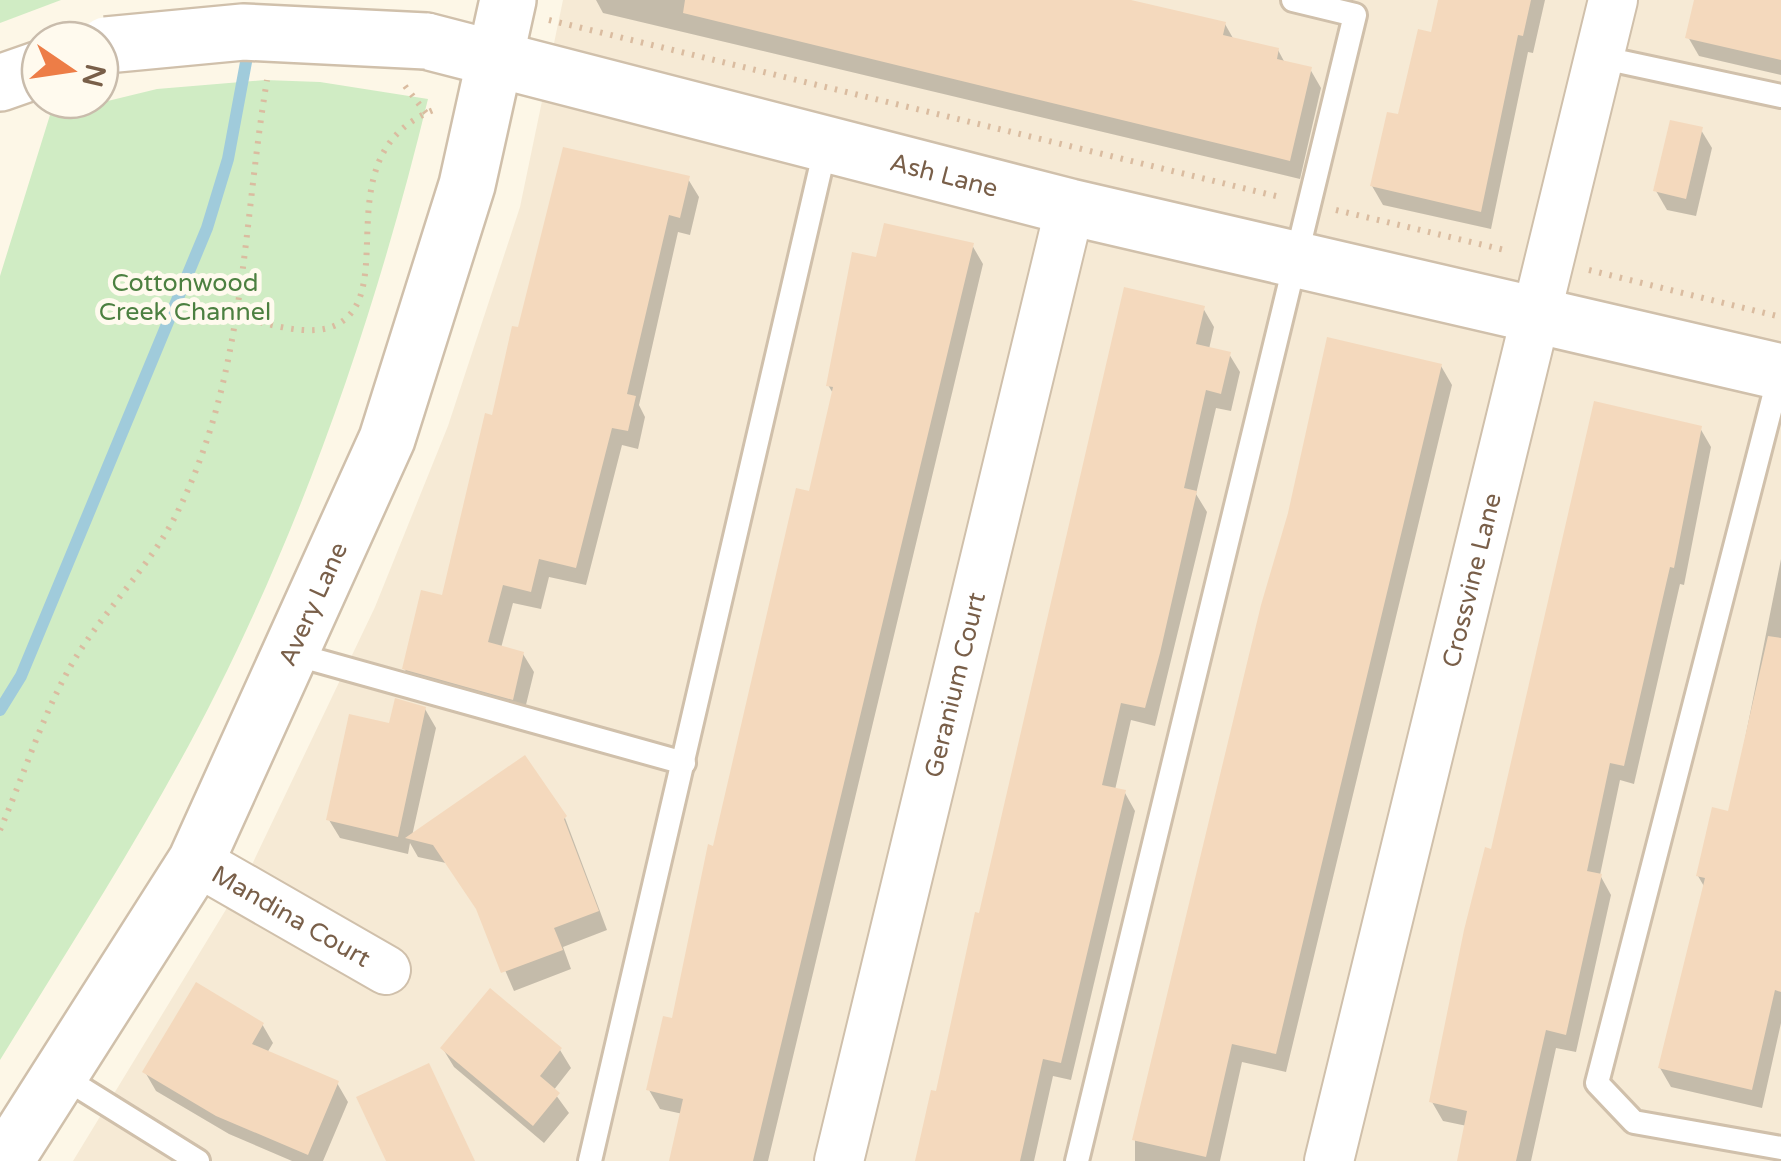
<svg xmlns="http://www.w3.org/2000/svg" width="1781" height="1161" font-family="'Varela Round',sans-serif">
<rect width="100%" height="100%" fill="#fdf7e7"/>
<!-- residential -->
<polygon fill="#f6ead5" points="563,0 1781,0 1781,1161 73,1161 247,875 375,607 448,426 520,207"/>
<!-- green -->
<g fill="#d0ecc4">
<polygon points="0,0 61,0 0,23"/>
<path d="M 265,80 L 320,82 L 428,99 C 378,304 312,500 218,689 C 154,817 75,938 0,1060 L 0,276 L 50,115 L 157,89 Z"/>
</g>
<!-- shadow -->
<g fill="#0003">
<polygon points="596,0 1126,0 1225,24 1234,40 1278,50 1285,63 1310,69 1321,88 1300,179 603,13"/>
<polygon points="1441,0 1545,0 1533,53 1528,52 1491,229 1383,205 1372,186 1433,35"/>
<polygon points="1697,0 1781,0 1781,75 1699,56 1688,37"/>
<polygon points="1701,130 1712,148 1696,216 1667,210 1656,191"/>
<polygon points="688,179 699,197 690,235 678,232 639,405 645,417 638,449 622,445 586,585 549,577 541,609 513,603 501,648 523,654 534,672 523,717 415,687 404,668 444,598 520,330"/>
<polygon points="972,245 983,264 768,1161 672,1161 683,1114 660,1109 649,1090 674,1021 811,494 834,395 828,385 878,260"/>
<polygon points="1203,308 1214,327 1209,349 1229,354 1240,372 1231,411 1216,408 1196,494 1207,512 1155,726 1131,720 1115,790 1125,793 1135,811 1071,1080 1053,1076 1034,1161 920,1161 981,916"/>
<polygon points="1441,366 1452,385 1286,1072 1242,1062 1220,1161 1135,1161 1135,1139"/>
<polygon points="1700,428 1711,447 1684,585 1680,584 1634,784 1620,780 1600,875 1611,895 1576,1052 1556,1048 1531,1161 1459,1161 1467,1126 1443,1121 1432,1102 1493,852"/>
<polygon points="1781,559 1781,1023 1762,1108 1671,1087 1660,1068 1705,888 1698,876 1730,814"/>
<polygon points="425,709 436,728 412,836 565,818 607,930 563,947 571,969 514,991 481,914 446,863 418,857 410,843 408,854 340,838 329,820 391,726"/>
<polygon points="262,1024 273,1043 267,1053 337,1083 348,1102 323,1161 292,1161 229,1134 156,1091 145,1072"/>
<polygon points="443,1049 560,1050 571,1068 553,1091 569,1113 544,1143 454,1067"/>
</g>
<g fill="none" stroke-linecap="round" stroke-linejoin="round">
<!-- stream -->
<polyline stroke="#a0cbdb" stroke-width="12" points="0,710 21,676 207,228 228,159 249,46"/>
</g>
<!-- building -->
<g fill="#f4d9bd">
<polygon points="685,0 1131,0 1226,22 1223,35 1279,48 1277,59 1312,67 1290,161 683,13"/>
<polygon points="1438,0 1531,0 1523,36 1518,35 1481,212 1370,186 1387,112 1398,114 1418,29 1431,32"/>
<polygon points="1694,0 1781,0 1781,60 1685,38"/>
<polygon points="1670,120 1703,127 1686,199 1653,191"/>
<polygon points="563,147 690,176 680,218 669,215 627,394 636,396 628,431 612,428 576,568 539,559 531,592 503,585 488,642 524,652 513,700 402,669 421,590 442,595 485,413 492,415 512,326 518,327"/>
<polygon points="884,223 974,243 753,1161 669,1161 683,1099 646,1090 663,1016 672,1018 708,844 713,846 796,488 809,491 833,387 826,386 852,252 876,257"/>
<polygon points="1124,287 1205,306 1196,344 1231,352 1221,394 1206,390 1184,488 1197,491 1160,653 1145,708 1121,703 1102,785 1126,790 1061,1063 1043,1059 1020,1161 915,1161 931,1090 936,1091 975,912 979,913"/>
<polygon points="1327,337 1442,364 1276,1054 1232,1044 1206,1157 1132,1140 1261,605 1288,513"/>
<polygon points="1594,401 1702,426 1674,568 1670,567 1624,766 1610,763 1587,871 1602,874 1566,1035 1546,1030 1516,1161 1457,1161 1467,1111 1429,1102 1464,930 1485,847 1491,849"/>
<polygon points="1768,636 1781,638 1781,992 1775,990 1752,1090 1658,1068 1705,878 1696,876 1712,807 1728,811"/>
<polygon points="395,698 426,707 398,837 326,820 349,714 389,723"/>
<polygon points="525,755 567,816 564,819 599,911 554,928 563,950 501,973 476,909 433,845 405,838"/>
<polygon points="196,982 264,1023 252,1044 339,1081 308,1155 216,1116 142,1072"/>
<polygon points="490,988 562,1048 540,1076 560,1093 533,1126 440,1048"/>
<polygon points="429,1063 475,1161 386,1161 356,1097"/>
</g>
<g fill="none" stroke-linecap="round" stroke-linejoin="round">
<defs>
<g id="service">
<polyline points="1599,57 1781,96"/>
<polyline points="1780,372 1597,1083 1634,1122 1781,1148"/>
<polyline points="290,653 684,763"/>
<polyline points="60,1075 198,1161"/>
<polyline points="590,1161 826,145"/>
<polyline points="1077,1161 1355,15 1293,0"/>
</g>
<g id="minor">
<path id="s1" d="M 196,861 L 386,970"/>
<path id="s2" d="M 839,1161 L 1070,207"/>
<path id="s3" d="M 1329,1161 L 1613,0"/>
</g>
<g id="tertiary">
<path id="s4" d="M 426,41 L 1070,207 L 1781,372"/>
<polyline points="0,83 40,69"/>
<path id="s5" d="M 5,1161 L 196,861 L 387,439 L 467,185 L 508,0"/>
</g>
</defs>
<!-- service casing -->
<use href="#service" stroke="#d0c0ab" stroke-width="28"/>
<!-- minor casing -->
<use href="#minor" stroke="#d0c0ab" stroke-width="52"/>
<!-- tertiary casing -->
<use href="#tertiary" stroke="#d0c0ab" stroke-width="60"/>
<!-- path -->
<g stroke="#dabca0" stroke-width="6" stroke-dasharray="2.5 8" stroke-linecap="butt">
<polyline points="549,20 1280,197"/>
<polyline points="405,86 426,113"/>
<polyline points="1336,210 1509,251"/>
<polyline points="1589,270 1781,317"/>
<path d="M 240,317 C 266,323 311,339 338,324 C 401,289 322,153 436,109"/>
<path d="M 0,830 C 24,775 43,713 73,662 C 104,610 151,566 178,511 C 246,373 242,228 267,80"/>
</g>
<!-- service -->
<use href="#service" stroke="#fff" stroke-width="22"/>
<!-- minor -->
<use href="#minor" stroke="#fff" stroke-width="48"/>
<!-- tertiary -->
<use href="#tertiary" stroke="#fff" stroke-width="55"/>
<defs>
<polyline id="tertiary-bridge" points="106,45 243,32 426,41"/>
</defs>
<!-- tertiary-bridge casing -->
<use href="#tertiary-bridge" stroke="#d0c0ab" stroke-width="60" stroke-linecap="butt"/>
<!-- tertiary-bridge -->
<use href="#tertiary-bridge" stroke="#fff" stroke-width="55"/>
</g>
<g text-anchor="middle" stroke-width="10" stroke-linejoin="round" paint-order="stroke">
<!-- street labels -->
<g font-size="25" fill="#795f49" stroke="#fffaee">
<text dy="9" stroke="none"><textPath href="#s4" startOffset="535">Ash Lane</textPath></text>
<text dy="9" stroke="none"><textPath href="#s3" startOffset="598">Crossvine Lane</textPath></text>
<text dy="9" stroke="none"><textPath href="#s5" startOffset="638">Avery Lane</textPath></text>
<text dy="9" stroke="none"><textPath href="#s2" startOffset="490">Geranium Court</textPath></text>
<text dy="9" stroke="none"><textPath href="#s1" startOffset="110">Mandina Court</textPath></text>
</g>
<!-- park labels -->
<g font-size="25" fill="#4c8041" stroke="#fffaee">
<text x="185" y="291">Cottonwood<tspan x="185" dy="29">Creek Channel</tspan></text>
</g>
</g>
<!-- north arrow -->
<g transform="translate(70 70) rotate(103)"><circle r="48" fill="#fffaee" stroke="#c9bcac" stroke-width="2.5"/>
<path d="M0-8L18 38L0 25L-18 38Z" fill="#ed7d47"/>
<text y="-15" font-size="28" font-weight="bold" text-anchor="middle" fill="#795f49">N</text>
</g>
</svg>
